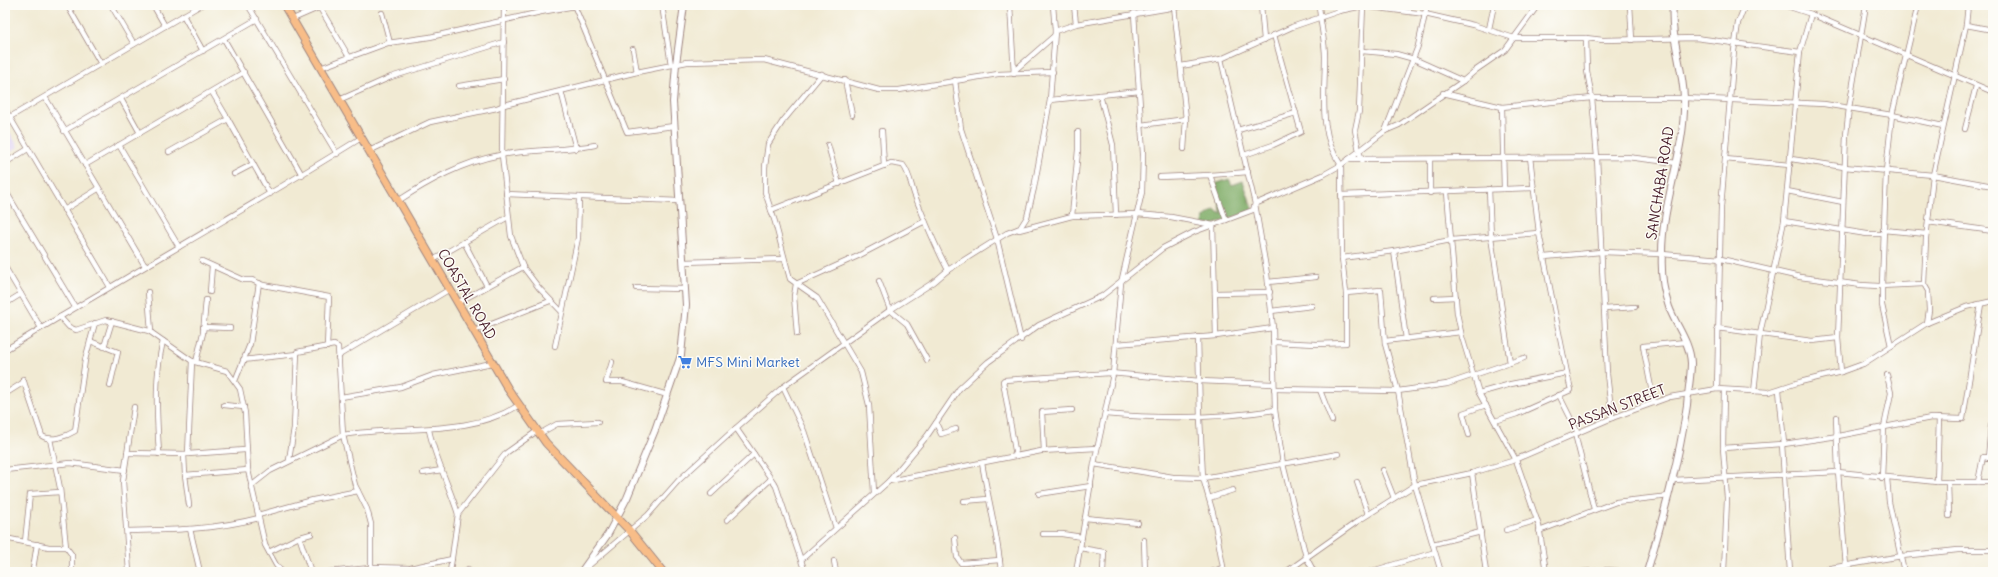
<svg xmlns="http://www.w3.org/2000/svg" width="1998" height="577" font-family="Delius,sans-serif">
<rect width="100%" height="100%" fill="#fdfcf7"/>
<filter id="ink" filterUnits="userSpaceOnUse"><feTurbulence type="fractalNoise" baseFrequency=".025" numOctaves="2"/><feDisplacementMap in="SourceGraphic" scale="8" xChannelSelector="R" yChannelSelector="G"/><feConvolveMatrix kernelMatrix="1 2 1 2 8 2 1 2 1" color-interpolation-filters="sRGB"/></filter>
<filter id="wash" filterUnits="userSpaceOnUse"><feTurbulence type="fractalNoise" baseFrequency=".012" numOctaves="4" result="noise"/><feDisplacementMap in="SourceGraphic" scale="16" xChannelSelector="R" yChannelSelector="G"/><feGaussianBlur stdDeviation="0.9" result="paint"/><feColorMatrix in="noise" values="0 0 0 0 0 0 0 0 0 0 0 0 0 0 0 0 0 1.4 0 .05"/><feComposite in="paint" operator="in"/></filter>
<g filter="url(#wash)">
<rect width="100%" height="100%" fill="#f1ead3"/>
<!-- built -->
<polygon fill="#e0d4f4" points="5,123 18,147 5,156"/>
<!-- forest -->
<polygon fill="#7baa63" stroke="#626447" points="1229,179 1232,185 1243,181 1253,210 1213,225 1203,224 1204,217 1214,210 1222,214 1215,184"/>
</g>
<g filter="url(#ink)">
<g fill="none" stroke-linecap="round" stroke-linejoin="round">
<defs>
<g id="minor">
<polyline points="67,5 101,64"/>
<polyline points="111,5 134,44"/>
<polyline points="153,5 165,26"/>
<polyline points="248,5 337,154"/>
<polyline points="504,5 502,155 511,236 523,267 539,288 561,311"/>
<polyline points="574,5 627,132 674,126"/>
<polyline points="662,5 671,65"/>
<polyline points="1010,5 1014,74"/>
<polyline points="1053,5 1055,31"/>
<polyline points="1074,5 1076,24"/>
<polyline points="1261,5 1264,40"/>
<polyline points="1630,5 1632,40"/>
<polyline points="1784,5 1811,14 1993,92"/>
<polyline points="1174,6 1186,119 1184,149"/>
<polyline points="320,8 349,57"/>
<polyline points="382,13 390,43"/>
<polyline points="183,15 203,51"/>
<polyline points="293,19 325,5"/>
<polyline points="1966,25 1993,30"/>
<polyline points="1489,29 1494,5"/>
<polyline points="1586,38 1587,71 1592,98 1597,157 1607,374 1612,418"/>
<polyline points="224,39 302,175"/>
<polyline points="633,49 637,72"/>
<polyline points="1362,51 1396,54 1414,59 1463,81"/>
<polyline points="1221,59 1255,204 1267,274 1273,328 1275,410 1283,464 1306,557 1314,572"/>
<polyline points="1181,66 1221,59 1292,27 1339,11 1363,6 1425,14 1473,25 1514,38 1586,38 1603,40 1696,38 1800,52"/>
<polyline points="320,68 388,43 430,37 541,12 581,5"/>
<polyline points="1014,71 1054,36"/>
<polyline points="822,74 783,121 768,144 765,167 765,192 775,222 790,279 817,298 861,372 869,405 874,493"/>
<polyline points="845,80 852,115"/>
<polyline points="955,80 961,129 997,239 1021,340"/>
<polyline points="459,86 504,79"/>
<polyline points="561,91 576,149"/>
<polyline points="212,92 228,119"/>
<polyline points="1443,93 1502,107 1592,98 1684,98 1824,104 1892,115 1943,126"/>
<polyline points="1100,95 1113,145 1116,215"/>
<polyline points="45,97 145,266"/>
<polyline points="121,99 140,133"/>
<polyline points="339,100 391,77 504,42"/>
<polyline points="1050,100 1140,91"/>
<polyline points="1502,107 1504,189"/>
<polyline points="5,109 110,287"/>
<polyline points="10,117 201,5"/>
<polyline points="1141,125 1186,119"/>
<polyline points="1965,129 1976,86"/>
<polyline points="1238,130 1296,113"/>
<polyline points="64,131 257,19"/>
<polyline points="882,131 884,166"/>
<polyline points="1385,131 1418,46 1427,5"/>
<polyline points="119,145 179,247"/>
<polyline points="828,145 839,184"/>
<polyline points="369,151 430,122 497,108 504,105 637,72 687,62 764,60 879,90 899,90 998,74 1053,72"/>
<polyline points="169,152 228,119 270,194"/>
<polyline points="1244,155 1273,145 1301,132 1274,35"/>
<polyline points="1349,159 1627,157 1677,163"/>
<polyline points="1430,159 1430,193"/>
<polyline points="1725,159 1790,165"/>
<polyline points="1791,159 1844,167 1933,175 1993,186"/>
<polyline points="1362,160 1359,151 1355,130 1359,111 1363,5"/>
<polyline points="5,163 28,149"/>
<polyline points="85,165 244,72"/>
<polyline points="234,174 253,164"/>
<polyline points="1210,175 1248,172"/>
<polyline points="1160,177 1210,175 1226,220"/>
<polyline points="1489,189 1491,237 1510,363"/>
<polyline points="5,190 75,307"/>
<polyline points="1787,191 1843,202"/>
<polyline points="1447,192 1457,313 1462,337 1479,393 1516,460 1539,526 1546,572"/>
<polyline points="506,194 679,201"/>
<polyline points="1341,195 1534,188"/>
<path d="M 398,201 C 430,180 463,162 500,155 C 532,149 564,151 595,145"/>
<polyline points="64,210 98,189"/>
<path d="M 771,210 L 891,163 L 903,165 C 910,174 911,186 915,196 C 925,221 935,246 948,270"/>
<polyline points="1072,216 1078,150 1078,132"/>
<polyline points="1784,221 1867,234 1882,234"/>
<polyline points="1928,222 1993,231"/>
<polyline points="1019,230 1072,216 1137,214 1171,217 1213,225 1253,210 1255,204 1323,175 1341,165 1385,131 1399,125 1463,81 1476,70 1505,50 1538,5"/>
<polyline points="1883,230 1927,234"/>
<polyline points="464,242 487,286"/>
<polyline points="1394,251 1406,339"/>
<polyline points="1544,257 1601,252 1662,254 1721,259 1800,277 1861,285 1879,286 1924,284"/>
<polyline points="1342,258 1394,251 1451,240 1539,233"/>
<polyline points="433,260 508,217"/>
<polyline points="202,261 244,280 252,280 263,285 329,297 327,347"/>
<polyline points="683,262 784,259"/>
<polyline points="5,267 41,328"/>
<polyline points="879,281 890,310 907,324 927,360"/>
<polyline points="1268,282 1316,277"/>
<polyline points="636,288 685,289"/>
<polyline points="148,292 151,332"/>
<polyline points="210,292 212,266"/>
<polyline points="1215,293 1270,292"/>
<polyline points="1346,293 1381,290 1385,344 1398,391 1415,485 1441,572"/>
<polyline points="1434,298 1456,297"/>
<polyline points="457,303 523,267"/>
<polyline points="5,304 21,294"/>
<polyline points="1604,309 1635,307"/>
<polyline points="1271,311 1312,306"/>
<polyline points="60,317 69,327 76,330 106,320 149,331 192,361 227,371 240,389 245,413 248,470 265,545 276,565 282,572"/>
<polyline points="1927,323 1929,310 1928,291 1924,284 1926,239 1933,175 1966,25 1968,5"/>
<polyline points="203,327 230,328"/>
<polyline points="1717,328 1812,341 1838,338"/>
<polyline points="474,331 550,301"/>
<polyline points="797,334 794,296 796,284 858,256 925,221"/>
<polyline points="1198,337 1200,418 1203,478 1213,513 1224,572"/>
<polyline points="90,341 118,352 110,386"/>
<polyline points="1385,341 1461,332"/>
<path d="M 1273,342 L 1316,344 L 1346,343 L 1346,293 L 1342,258 L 1341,165 C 1318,133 1325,95 1325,57 C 1325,40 1320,22 1319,5"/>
<polyline points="1116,344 1216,336 1273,328"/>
<polyline points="555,346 578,238 579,197"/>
<polyline points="1891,346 1882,305 1882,286 1886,171 1892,115 1918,5"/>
<polyline points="104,347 112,321"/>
<path d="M 5,350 C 123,278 244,211 361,138"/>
<polyline points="338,358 341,354 450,289"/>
<polyline points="243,360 297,354"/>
<polyline points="196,362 203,333 206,300"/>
<polyline points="612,362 606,382 622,382 668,395"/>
<polyline points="1841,372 1838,338 1846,135 1849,108 1866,5"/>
<path d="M 23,379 L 42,436 C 51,442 67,436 75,431 L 85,360 L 95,323"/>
<polyline points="235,381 250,344 259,283"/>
<polyline points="783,387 804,431 836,528"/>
<polyline points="1274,389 1398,391 1447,384 1524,358"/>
<polyline points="1717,389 1721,207 1734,51 1738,23 1745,5"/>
<polyline points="1320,390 1332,421"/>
<polyline points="1779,390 1784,444 1782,444 1790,572"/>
<polyline points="1754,392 1760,334 1784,221 1800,52 1811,14"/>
<polyline points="1479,393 1511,384 1567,373"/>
<polyline points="5,394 24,382"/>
<polyline points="1559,395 1578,433"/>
<polyline points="341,397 401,387 433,375 492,363"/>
<polyline points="1654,403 1643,346 1686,342"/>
<polyline points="224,405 244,407"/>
<path d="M 1105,414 C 1162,419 1218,419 1275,410"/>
<polyline points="1836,417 1838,472 1846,566"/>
<polyline points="1495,421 1517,414 1571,390 1567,373 1539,233 1530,157"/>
<polyline points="936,423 941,434 956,429"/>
<polyline points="736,428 776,486 805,572"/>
<path d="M 429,430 C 435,459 449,485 458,514"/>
<polyline points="539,434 557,424 598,422"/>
<polyline points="1575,434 1594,509"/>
<polyline points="1469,435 1463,413 1486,405"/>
<polyline points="50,439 60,488 66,547 72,555 72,572"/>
<polyline points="1784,444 1838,436 1931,418 1963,419 1981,304"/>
<polyline points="1723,448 1782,444"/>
<polyline points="1044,451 1042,412 1072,410"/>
<polyline points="127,453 188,454 245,450"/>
<path d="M 159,454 C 157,416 154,378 163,341"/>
<polyline points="184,454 185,475 189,505"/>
<polyline points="188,454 192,361"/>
<polyline points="1016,456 1003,381 1004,380 1110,373 1200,381 1273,384"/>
<polyline points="1988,458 1991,425 1993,425"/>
<path d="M 982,463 C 988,499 998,535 1001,572"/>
<polyline points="1094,464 1173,477 1203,478 1338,454"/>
<polyline points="5,470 70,463 125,470"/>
<polyline points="1383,470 1394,498"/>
<polyline points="423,473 442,470"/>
<polyline points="1472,473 1486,572"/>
<polyline points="185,475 248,470"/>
<polyline points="1882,478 1884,427 1891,393 1887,375"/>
<polyline points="1887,478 1889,502 1904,572"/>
<polyline points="1673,480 1838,472 1937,482 1993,482"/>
<polyline points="889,481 1041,451 1097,448"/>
<polyline points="1357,482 1368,514"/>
<polyline points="1937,482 1939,418"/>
<polyline points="1948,482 1949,516"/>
<polyline points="1978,482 1983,457 1993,458"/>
<polyline points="251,486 270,471 343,435 338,347 334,345 297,352 294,428 289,460"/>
<polyline points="711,494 754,454"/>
<polyline points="1039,494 1091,486"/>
<polyline points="1209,498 1233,490"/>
<polyline points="964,501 988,499"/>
<polyline points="258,515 313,500 358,491"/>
<polyline points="1085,518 1138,523"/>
<polyline points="727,520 771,479"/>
<polyline points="190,529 200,572"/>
<polyline points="1506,530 1537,520"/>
<path d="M 127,531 C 174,530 213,530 259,518"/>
<polyline points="1539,531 1616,502 1669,496"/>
<polyline points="1043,534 1062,534 1082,537"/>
<polyline points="5,538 49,547 66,547"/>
<polyline points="955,538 957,557 961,563 1000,560"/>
<polyline points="300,539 311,572"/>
<polyline points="1144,540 1145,572"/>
<polyline points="25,542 30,494 60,492"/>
<polyline points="1433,544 1481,532"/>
<polyline points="1080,548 1104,552 1103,572"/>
<polyline points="269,552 297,538 311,534"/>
<polyline points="802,559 889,481 927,436 959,389 988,362 1039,325 1102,296 1163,248 1194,232 1213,225 1216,336"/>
<polyline points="834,561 836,572"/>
<polyline points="371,567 410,568 452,559"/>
<polyline points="586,568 648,515 679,480 736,428 783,387 890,310 934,282 948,270 1007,233 1020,228 1027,217 1034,188 1050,100 1055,31 1076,24 1188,5"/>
<polyline points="33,569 37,544"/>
<polyline points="120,572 129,570"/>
<polyline points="129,572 123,481 134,407"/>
<polyline points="328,572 371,568"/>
<path d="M 371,572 L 371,524 L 367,509 L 355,485 L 343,435 C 399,425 470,437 519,405"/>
<polyline points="450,572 458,514 506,453 537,431"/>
<polyline points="467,572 468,569"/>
<polyline points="1076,572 1094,464 1113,374 1121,283 1142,192 1143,154 1134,13"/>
<polyline points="1211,572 1222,568"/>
<polyline points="1286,572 1358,521 1415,485 1472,473 1512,461 1612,418 1670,397 1717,389 1769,392 1800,382 1841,372 1863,364 1927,323 1966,307 1993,301"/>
<polyline points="1369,572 1435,552"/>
<polyline points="1581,572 1607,570 1633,572"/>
<polyline points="1724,572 1727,498 1723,448 1724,390"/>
<polyline points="1807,572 1902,556 1958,550 1993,550"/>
<polyline points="1992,572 1993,569"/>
</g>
<g id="tertiary">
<polyline points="581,572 608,534 627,498 655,430 681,355 686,305 673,102 676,64 684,5"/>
<path d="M 1647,572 C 1663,517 1679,462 1687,405 C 1688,391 1691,376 1691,363 C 1690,342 1676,326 1669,307 C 1663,290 1661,270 1662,253 C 1662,201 1686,150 1684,98 C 1683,67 1670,36 1673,5"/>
</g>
<polyline id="primary" points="284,5 508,389 546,443 630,531 663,572"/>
</defs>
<!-- minor casing -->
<use href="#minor" stroke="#9e847f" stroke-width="6"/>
<!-- tertiary casing -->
<use href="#tertiary" stroke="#9e847f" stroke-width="8"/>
<!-- primary casing -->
<use href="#primary" stroke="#9e847f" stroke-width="9"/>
<!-- minor -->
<use href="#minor" stroke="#fff" stroke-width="4.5"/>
<!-- tertiary -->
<use href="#tertiary" stroke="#fff" stroke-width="6"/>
<!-- primary -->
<use href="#primary" stroke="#f8bd88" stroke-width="7"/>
</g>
</g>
<!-- icons -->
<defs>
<symbol id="supermarket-bare" viewBox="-9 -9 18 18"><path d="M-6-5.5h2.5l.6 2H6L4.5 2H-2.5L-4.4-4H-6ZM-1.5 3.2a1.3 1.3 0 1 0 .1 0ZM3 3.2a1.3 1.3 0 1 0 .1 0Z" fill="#3f7fe0" stroke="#fdfcf7" stroke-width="2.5" paint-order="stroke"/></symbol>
</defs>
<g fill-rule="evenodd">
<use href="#supermarket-bare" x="675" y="352" width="20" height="20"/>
</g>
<g text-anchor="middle" stroke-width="3" stroke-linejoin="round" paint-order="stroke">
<!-- street labels -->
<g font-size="14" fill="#4a1f2b" stroke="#fdfcf7">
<text transform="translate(1660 183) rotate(-81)" y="5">SANCHABA ROAD</text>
<text transform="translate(467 294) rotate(60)" y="5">COASTAL ROAD</text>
<text transform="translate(1617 407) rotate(-21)" y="5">PASSAN STREET</text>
</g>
<!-- shop labels -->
<g font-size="14" fill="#366cbe" stroke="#fdfcf7" text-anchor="start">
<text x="696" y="367">MFS Mini Market</text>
</g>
</g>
<!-- margin -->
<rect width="1998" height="577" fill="none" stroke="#fdfcf7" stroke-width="20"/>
</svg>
